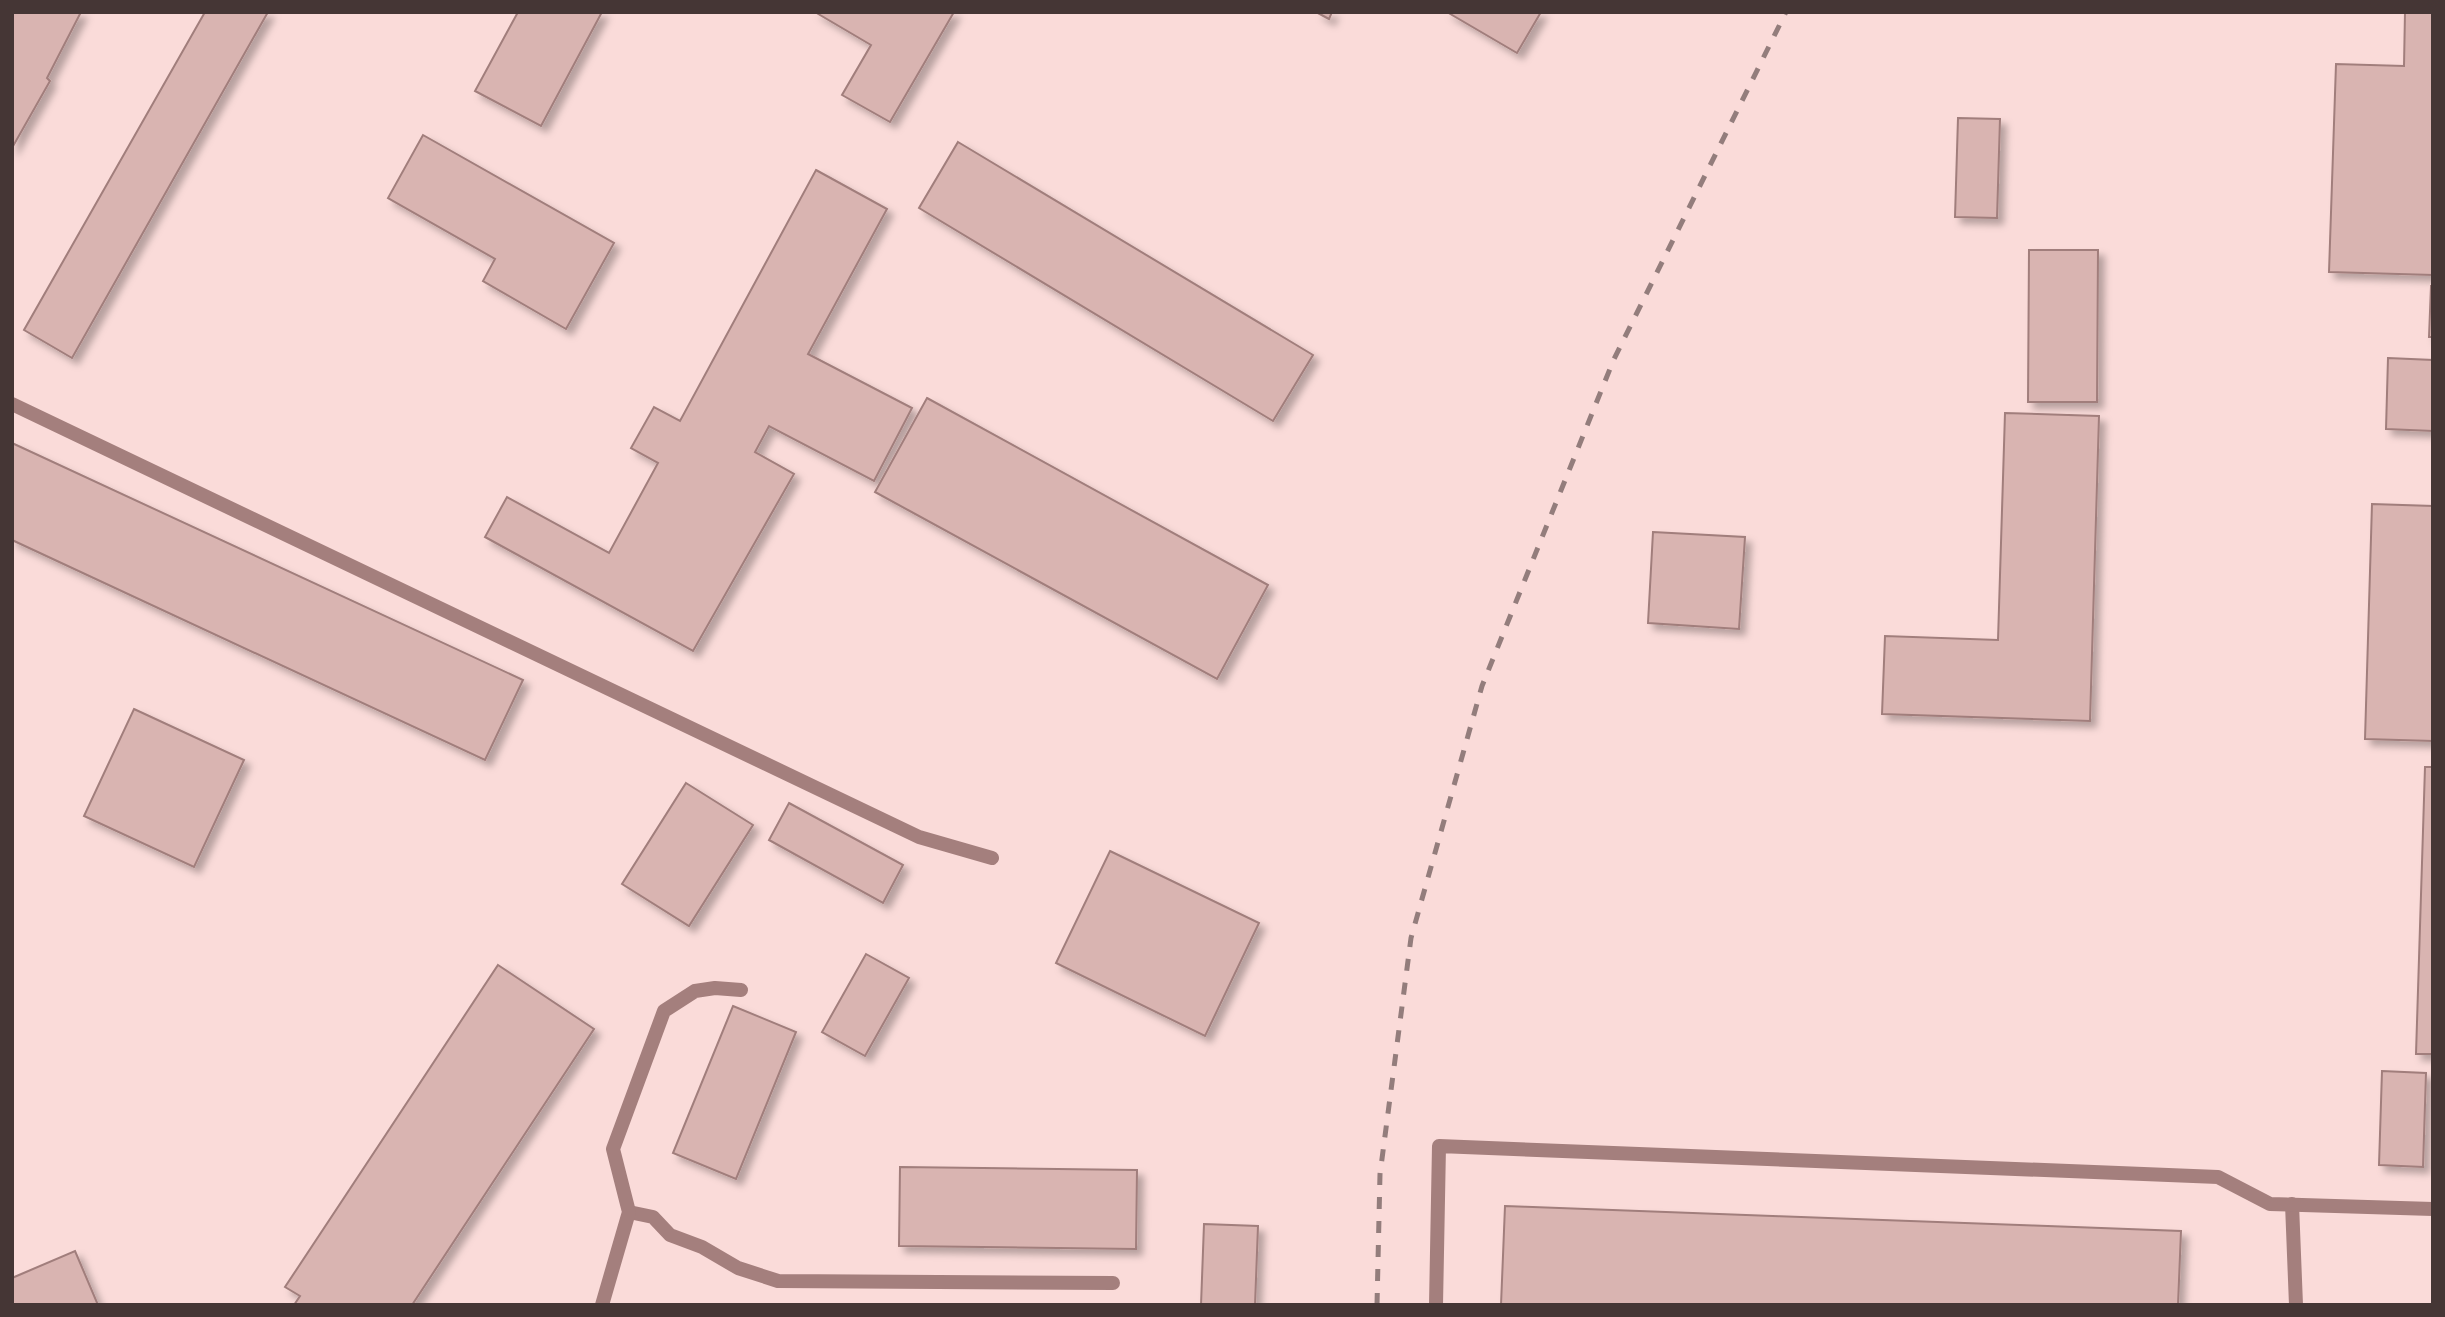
<svg xmlns="http://www.w3.org/2000/svg" width="2445" height="1317" font-family="Lora,serif">
<defs>
<filter id="shadow"><feDropShadow dx="6" dy="6" stdDeviation="3.5" flood-color="#0004"/></filter>
</defs>
<rect width="100%" height="100%" fill="#fadbd9"/>
<!-- building -->
<g fill="#d9b4b1" stroke="#a17e7c" stroke-width="2" filter="url(#shadow)">
<polygon points="12,12 81,12 47,78 50,81 12,148"/>
<polygon points="205,12 268,12 72,358 24,330"/>
<polygon points="518,12 602,12 541,126 475,91"/>
<polygon points="815,12 954,12 890,122 842,95 871,45"/>
<polygon points="1316,12 1332,12 1329,19"/>
<polygon points="1447,12 1541,12 1517,53"/>
<polygon points="2405,12 2433,12 2433,275 2329,272 2336,64 2404,66"/>
<polygon points="1958,118 2000,119 1997,218 1955,217"/>
<polygon points="423,135 614,243 566,329 483,281 495,259 388,198"/>
<polygon points="958,142 1313,355 1273,421 919,208"/>
<polygon points="816,170 887,209 808,354 912,408 874,481 769,426 755,452 794,474 693,651 485,537 507,497 609,553 658,463 631,448 654,407 680,421"/>
<polygon points="2029,250 2098,250 2097,402 2028,402"/>
<polygon points="2431,286 2433,286 2433,337 2429,337"/>
<polygon points="2388,358 2433,360 2433,431 2386,429"/>
<polygon points="927,398 1268,585 1217,679 875,492"/>
<polygon points="2005,413 2099,416 2090,721 1882,714 1885,636 1998,640"/>
<polygon points="12,443 523,680 485,760 12,540"/>
<polygon points="2372,504 2433,506 2433,741 2365,739"/>
<polygon points="1653,532 1745,537 1739,629 1648,623"/>
<polygon points="134,709 244,760 194,867 84,816"/>
<polygon points="2425,767 2433,767 2433,1054 2416,1054"/>
<polygon points="686,783 753,825 689,926 622,884"/>
<polygon points="789,803 903,865 883,903 769,840"/>
<polygon points="1110,851 1259,923 1205,1036 1056,963"/>
<polygon points="866,954 909,978 865,1056 822,1032"/>
<polygon points="498,965 594,1029 412,1305 294,1305 300,1296 285,1287"/>
<polygon points="733,1006 796,1032 736,1179 673,1153"/>
<polygon points="2382,1071 2426,1073 2423,1167 2379,1165"/>
<polygon points="900,1167 1137,1170 1136,1249 899,1246"/>
<polygon points="1505,1206 2181,1231 2178,1305 1501,1305"/>
<polygon points="1204,1224 1258,1226 1255,1305 1201,1305"/>
<polygon points="75,1251 98,1305 12,1305 12,1278"/>
</g>
<g fill="none" stroke-linecap="round" stroke-linejoin="round">
<!-- lane -->
<g stroke="#a47f7d" stroke-width="14">
<polyline points="12,404 919,837 992,858"/>
<polyline points="2292,1204 2296,1305"/>
<polyline points="629,1212 653,1217 670,1235 702,1247 738,1268 778,1281 1113,1283"/>
<polyline points="602,1305 629,1212 613,1149 664,1011 695,991 715,988 741,990"/>
<polyline points="1436,1305 1439,1146 2218,1177 2270,1204 2433,1209"/>
</g>
<!-- rail -->
<polyline stroke="#937d7c" stroke-width="5" stroke-dasharray="12 12" stroke-linecap="butt" points="1377,1305 1380,1174 1411,938 1482,686 1614,359 1786,12"/>
</g>
<!-- border -->
<rect width="2445" height="1317" fill="none" stroke="#453635" stroke-width="28"/>
</svg>
